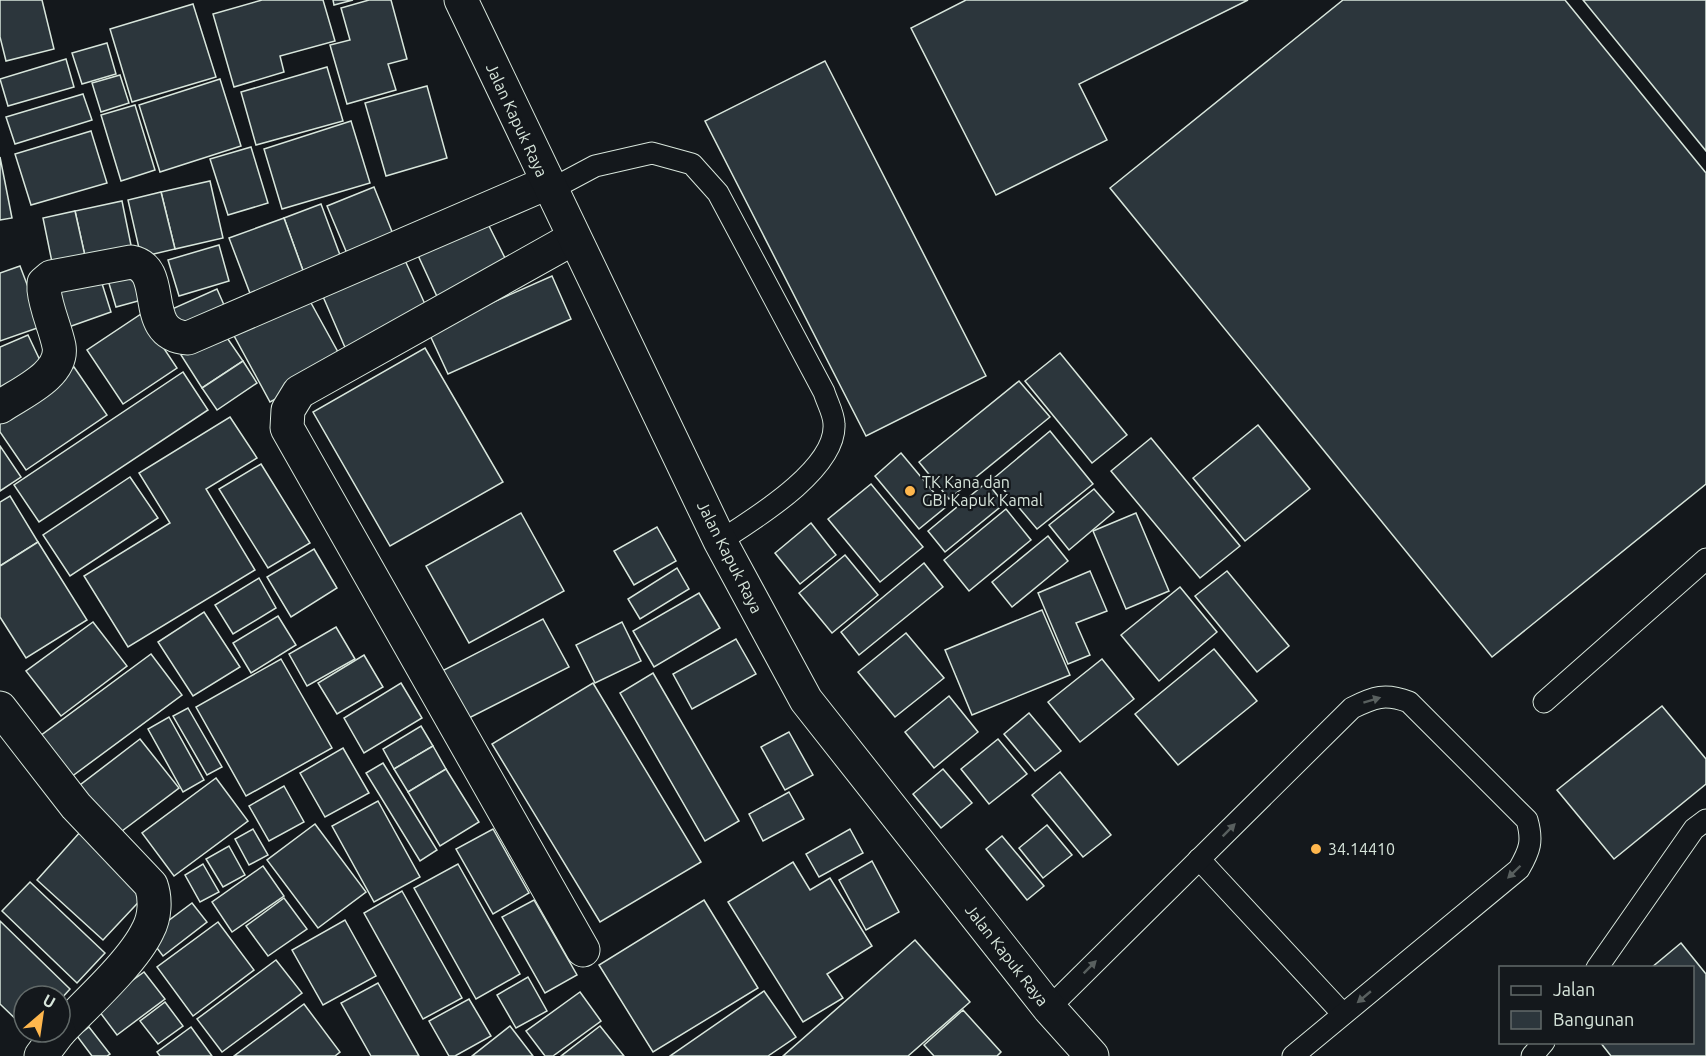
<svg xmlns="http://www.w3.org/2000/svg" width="1706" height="1056" font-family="Ubuntu,sans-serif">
<rect width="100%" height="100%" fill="#14181c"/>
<!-- building -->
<g fill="#2c363c" stroke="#d8e6dc" stroke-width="1.5">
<polygon points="0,0 42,0 54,49 6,61 0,37"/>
<polygon points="262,0 323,0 335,41 280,56 284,72 234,87 213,14"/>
<polygon points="333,0 353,0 334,5"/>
<polygon points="369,0 391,0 407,59 388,64 396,90 347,104 330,45 350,40 341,8"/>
<polygon points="966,0 1248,0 1079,84 1107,140 996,195 911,28"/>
<polygon points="1343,0 1565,0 1706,173 1706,484 1492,657 1110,188"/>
<polygon points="1583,0 1706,0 1706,151"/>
<polygon points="193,4 216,77 132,102 110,29"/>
<polygon points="107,43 116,74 82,84 72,53"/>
<polygon points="66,59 74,87 8,106 0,79"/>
<polygon points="825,61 986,376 866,436 705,121"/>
<polygon points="327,67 343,121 256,145 241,92"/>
<polygon points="120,75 129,103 101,112 92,83"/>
<polygon points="220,79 241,146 160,172 139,105"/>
<polygon points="427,86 447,158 386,176 365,103"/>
<polygon points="83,94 92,120 15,144 6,117"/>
<polygon points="135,105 155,170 121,181 101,115"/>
<polygon points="351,121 370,183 282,209 264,149"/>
<polygon points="91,131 107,183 31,205 15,154"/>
<polygon points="251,147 268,203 228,215 210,159"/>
<polygon points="0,157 12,218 0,220"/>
<polygon points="210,181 223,238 175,249 161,192"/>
<polygon points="374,187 397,244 351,263 327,206"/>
<polygon points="161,192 175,249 141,257 128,200"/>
<polygon points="122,201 133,255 87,265 75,211"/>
<polygon points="321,204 343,263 305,276 284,218"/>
<polygon points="75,211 87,265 54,272 43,218"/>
<polygon points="284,218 305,276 251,296 229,238"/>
<polygon points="485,218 511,270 440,303 416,251"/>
<polygon points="219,245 229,281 179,296 168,260"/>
<polygon points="403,256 430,315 347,352 321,292"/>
<polygon points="20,266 43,326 0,341 0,273"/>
<polygon points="142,271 149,298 116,307 108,280"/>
<polygon points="99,274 111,312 63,329 49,290"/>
<polygon points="552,276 571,319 448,374 428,331"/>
<polygon points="217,289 228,314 184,334 172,309"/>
<polygon points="305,292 344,363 270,402 232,332"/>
<polygon points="141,314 177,368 123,404 87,350"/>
<polygon points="221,329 243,361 202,388 181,355"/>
<polygon points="28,335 45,371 0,392 0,347"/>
<polygon points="425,348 503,482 390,546 313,412"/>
<polygon points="1060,353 1127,435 1092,463 1025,381"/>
<polygon points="243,361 257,383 217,410 202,388"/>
<polygon points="74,367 107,415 26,470 0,432 0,416"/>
<polygon points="183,372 208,410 39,522 14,485"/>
<polygon points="1019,381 1050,417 949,499 919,462"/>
<polygon points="230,417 257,458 206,489 255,570 128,647 84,576 170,523 139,473"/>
<polygon points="1258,425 1310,489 1245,541 1193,478"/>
<polygon points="1050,431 1093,484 1037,529 994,478"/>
<polygon points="1151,438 1240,546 1200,578 1111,471"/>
<polygon points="0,446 21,477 0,491"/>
<polygon points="901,453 946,507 919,529 875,476"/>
<polygon points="261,464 310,543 268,568 219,489"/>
<polygon points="130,477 158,518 70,576 43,535"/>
<polygon points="987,482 1004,504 945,552 928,531"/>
<polygon points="871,484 923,547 880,582 828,519"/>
<polygon points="1094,489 1114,512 1069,550 1049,525"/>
<polygon points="10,496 38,542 0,566 0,502"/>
<polygon points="1006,509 1031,540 969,591 944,560"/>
<polygon points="521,513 564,591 469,643 426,566"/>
<polygon points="1136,513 1169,591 1126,609 1093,531"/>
<polygon points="811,523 836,555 800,584 775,553"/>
<polygon points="657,527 676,561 634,585 614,551"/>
<polygon points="1048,536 1068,561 1012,607 992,582"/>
<polygon points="38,542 87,620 26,658 0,617 0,566"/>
<polygon points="314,549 337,588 291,617 267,577"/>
<polygon points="845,555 878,595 832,633 799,593"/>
<polygon points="924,563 943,587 859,655 841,632"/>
<polygon points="677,568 689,589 640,619 628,599"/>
<polygon points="1090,571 1107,611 1076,623 1090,655 1068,664 1038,593"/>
<polygon points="1227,571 1289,646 1257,672 1195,596"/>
<polygon points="259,578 276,608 233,634 215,605"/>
<polygon points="1180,587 1217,632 1159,681 1121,635"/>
<polygon points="699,593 720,628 654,667 633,631"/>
<polygon points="1042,610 1070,675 972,715 945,650"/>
<polygon points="204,612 240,667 193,696 158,642"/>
<polygon points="278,616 296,645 251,673 233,643"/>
<polygon points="543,619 569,667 467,719 442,671"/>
<polygon points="93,622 127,666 61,716 26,671"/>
<polygon points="622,622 641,661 595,683 576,645"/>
<polygon points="336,627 355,659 307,686 289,654"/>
<polygon points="906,633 944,678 895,717 858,672"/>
<polygon points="736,639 756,674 692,709 673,674"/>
<polygon points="1214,649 1257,701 1178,765 1135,714"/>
<polygon points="151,654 182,695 67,780 36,739"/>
<polygon points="364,655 383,687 337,714 318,683"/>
<polygon points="281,659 332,748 246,796 196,707"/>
<polygon points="1102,659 1134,699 1080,742 1048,702"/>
<polygon points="653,673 739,821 705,841 620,693"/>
<polygon points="401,683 422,718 364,753 344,718"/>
<polygon points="593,683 701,862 600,922 492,744"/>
<polygon points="949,696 978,732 934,768 905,732"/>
<polygon points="1662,706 1706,759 1706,784 1614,859 1557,790"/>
<polygon points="188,708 222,767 207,775 173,716"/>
<polygon points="1029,713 1061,751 1035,771 1004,734"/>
<polygon points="169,717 204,780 183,792 148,729"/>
<polygon points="421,726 433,746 394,769 383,749"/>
<polygon points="789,732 813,775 785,790 761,747"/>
<polygon points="140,739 179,788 118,834 80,785"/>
<polygon points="998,739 1027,774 989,804 961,769"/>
<polygon points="433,746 446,769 408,792 394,769"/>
<polygon points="343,748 369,793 325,817 300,773"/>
<polygon points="383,763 437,850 420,861 366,773"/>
<polygon points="446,769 479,822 440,846 408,792"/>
<polygon points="943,769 972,803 941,828 913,794"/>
<polygon points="1060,772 1111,835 1083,857 1032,795"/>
<polygon points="216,778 248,821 174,876 142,833"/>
<polygon points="284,786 304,822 269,841 249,806"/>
<polygon points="789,792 804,819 763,841 749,814"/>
<polygon points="378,801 420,877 374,902 332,826"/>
<polygon points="315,824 366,892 318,928 267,860"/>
<polygon points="1047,825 1072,855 1043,878 1019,848"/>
<polygon points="253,829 268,855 249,865 235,839"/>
<polygon points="493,829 529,893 493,914 456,849"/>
<polygon points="850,829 863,853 819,877 806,854"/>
<polygon points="81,831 148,892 103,940 37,880"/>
<polygon points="1002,836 1044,886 1027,900 986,849"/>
<polygon points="229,846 245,875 223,887 206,859"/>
<polygon points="872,861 899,912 866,930 839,880"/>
<polygon points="793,862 810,890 830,878 872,946 827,974 843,998 803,1022 728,902"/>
<polygon points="203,864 219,892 200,902 185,875"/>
<polygon points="458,864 520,974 476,999 414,888"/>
<polygon points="263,866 284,896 232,932 212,902"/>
<polygon points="30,882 105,953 77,983 2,911"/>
<polygon points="402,891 462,998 423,1019 364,913"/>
<polygon points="284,898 307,929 268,956 246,926"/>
<polygon points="534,900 577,975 545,993 502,917"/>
<polygon points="704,900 758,988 653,1052 599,965"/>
<polygon points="192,903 207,922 163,956 148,936"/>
<polygon points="345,920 376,976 323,1005 292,950"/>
<polygon points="0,921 70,989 60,1000 60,996 24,996 24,1027 0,1004"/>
<polygon points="218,922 254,970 193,1016 157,967"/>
<polygon points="915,940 970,1002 908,1056 783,1056"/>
<polygon points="1681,943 1706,974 1706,1056 1611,1056 1600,1042 1692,1042 1692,968 1651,968"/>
<polygon points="276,960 302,993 222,1052 197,1019"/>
<polygon points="144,972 165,999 117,1035 96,1007"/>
<polygon points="528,977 547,1011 516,1028 497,995"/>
<polygon points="378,983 419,1056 371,1056 341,1003"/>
<polygon points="764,991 796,1037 768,1056 670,1056"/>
<polygon points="580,992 601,1021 553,1056 545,1056 526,1031"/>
<polygon points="469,999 491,1036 455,1056 449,1056 429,1021"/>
<polygon points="165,1002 183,1026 158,1044 140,1021"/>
<polygon points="304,1004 340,1052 335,1056 234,1056"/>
<polygon points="963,1010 1001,1052 997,1056 934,1056 924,1045"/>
<polygon points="510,1026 533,1056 472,1056"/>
<polygon points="600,1026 624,1056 561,1056"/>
<polygon points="89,1027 110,1054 107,1056 92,1056 77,1036"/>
<polygon points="191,1027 212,1056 160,1056 157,1052"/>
</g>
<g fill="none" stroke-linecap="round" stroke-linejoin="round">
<defs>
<g id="lane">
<path d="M 550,190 L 595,166 L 652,153 L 692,164 L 718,193 L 824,392 C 827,402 834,414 834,424 C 837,469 754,519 720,541"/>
<polyline points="1544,702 1706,559"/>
<polyline points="1199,859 1343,1014"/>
<polyline points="1597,968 1694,829 1706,820"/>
<path d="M 1049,1008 L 1352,708 C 1374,697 1385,693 1409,702 L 1527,820 C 1533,841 1530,850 1519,869 L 1293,1056"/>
<polyline points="1532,1056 1544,1042"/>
</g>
<g id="street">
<polyline points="574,238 299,392 288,410 287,428 583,950"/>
<path d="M 0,407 C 20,393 64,375 59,346 C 55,327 46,309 44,290 L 44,283 L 51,277 L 131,262 C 170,269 137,335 188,338 L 547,183"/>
<path d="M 0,708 L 76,806 L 151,885 C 156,899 155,917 148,930 C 133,962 86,1004 60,1031"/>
<polyline points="41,1056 59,1032"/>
</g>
<polyline id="secondary" points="461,0 720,541 806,700 1049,1008 1092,1056"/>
</defs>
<!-- lane casing -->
<use href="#lane" stroke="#d8e6dc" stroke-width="23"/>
<!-- street casing -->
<use href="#street" stroke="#d8e6dc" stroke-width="35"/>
<!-- secondary casing -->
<use href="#secondary" stroke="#d8e6dc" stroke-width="35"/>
<!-- lane -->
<use href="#lane" stroke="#14181c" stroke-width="21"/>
<!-- street -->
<use href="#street" stroke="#14181c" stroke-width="33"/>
<!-- secondary -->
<use href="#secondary" stroke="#14181c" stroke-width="33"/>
</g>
<!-- one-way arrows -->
<defs><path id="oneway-solid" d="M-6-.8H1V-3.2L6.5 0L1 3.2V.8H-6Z" transform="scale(1.5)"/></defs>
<g fill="#59605f">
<use href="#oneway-solid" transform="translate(1372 700) rotate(-17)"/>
<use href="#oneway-solid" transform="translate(1229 830) rotate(-45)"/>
<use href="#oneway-solid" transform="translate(1514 872) rotate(136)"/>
<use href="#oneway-solid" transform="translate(1090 967) rotate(-45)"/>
<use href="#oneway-solid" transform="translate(1364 997) rotate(140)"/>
</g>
<!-- markers -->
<g fill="#ffb74d" stroke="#14181c" stroke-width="2">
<circle cx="910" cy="491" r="6"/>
<circle cx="1316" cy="849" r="6"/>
</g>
<g text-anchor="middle" stroke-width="4.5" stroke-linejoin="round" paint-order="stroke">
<!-- street labels -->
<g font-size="16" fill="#d8e6dc" stroke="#14181c">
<text transform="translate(517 120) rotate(65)" y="6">Jalan Kapuk Raya</text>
<text transform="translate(730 557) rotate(63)" y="6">Jalan Kapuk Raya</text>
<text transform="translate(1007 955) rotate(52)" y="6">Jalan Kapuk Raya</text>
</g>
<!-- poi labels -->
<g font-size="16" fill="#d8e6dc" stroke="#14181c" text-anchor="start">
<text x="922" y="488">TK Kana dan<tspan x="922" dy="18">GBI Kapuk Kamal</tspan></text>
<text x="1328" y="855">34.14410</text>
</g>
</g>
<!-- legend -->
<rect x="1499" y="966" width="195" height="78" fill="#14181c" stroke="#626a69" stroke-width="1.5"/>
<rect x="1511" y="986" width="30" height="9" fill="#14181c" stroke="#626a69" stroke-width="1.5"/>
<text x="1553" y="996" font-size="18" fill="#d8e6dc">Jalan</text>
<rect x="1511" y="1011" width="30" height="18" fill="#2c363c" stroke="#626a69" stroke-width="1.5"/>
<text x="1553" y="1026" font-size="18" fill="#d8e6dc">Bangunan</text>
<!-- north arrow -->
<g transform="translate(42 1014) rotate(29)"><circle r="28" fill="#14181c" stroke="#626a69" stroke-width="1.5"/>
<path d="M0-4.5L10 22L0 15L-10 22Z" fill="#ffb74d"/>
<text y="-9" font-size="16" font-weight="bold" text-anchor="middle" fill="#d8e6dc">U</text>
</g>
</svg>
